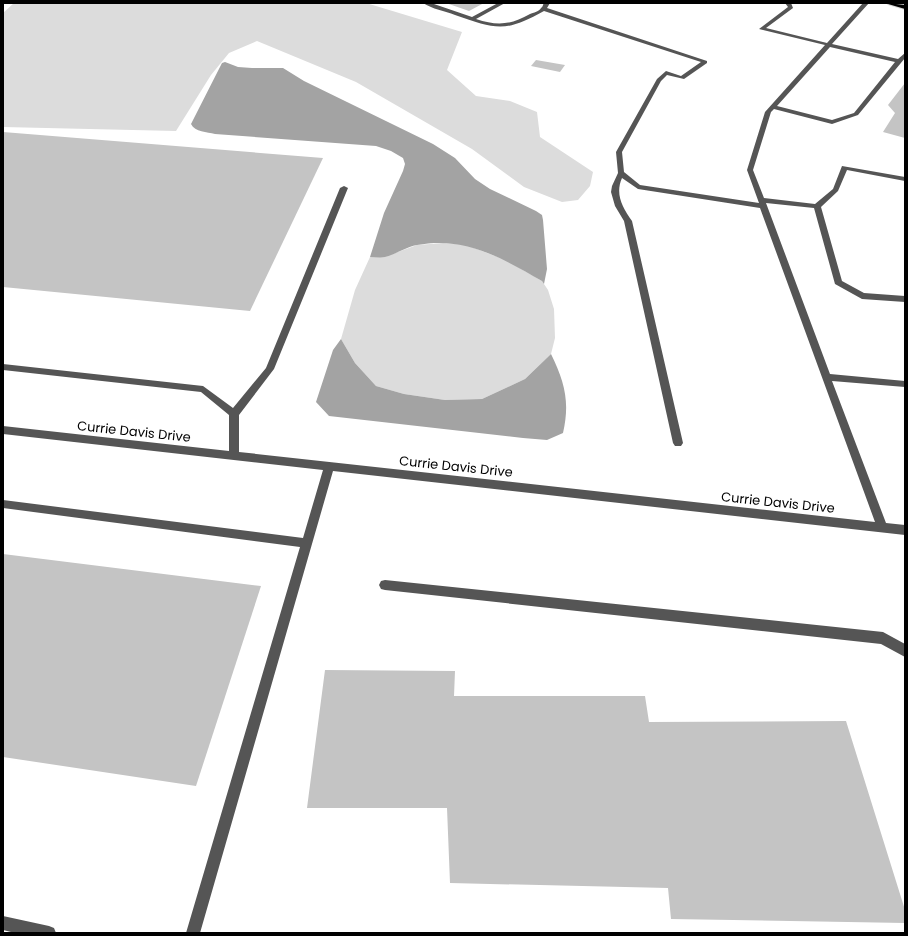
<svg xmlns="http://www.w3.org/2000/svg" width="908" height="936" font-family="Poppins,sans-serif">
<rect width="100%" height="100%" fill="#fff"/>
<!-- green -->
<g fill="#dcdcdc">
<polygon points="14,3 366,3 462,32 447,70 476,96 510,101 537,112 540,137 593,172 590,186 578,200 562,202 524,187 472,149 356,82 257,41 229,53 211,75 176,131 3,127 3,13"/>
<polygon points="443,243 466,245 506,260 542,281 548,290 554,309 555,338 551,354 525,379 482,399 445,400 404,394 376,386 355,363 341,339 355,290 370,257 384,257 417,245"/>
</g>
<!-- water -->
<g fill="#a3a3a3">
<path d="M 225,62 L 238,67 L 252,68 L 283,68 L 304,81 L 433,144 L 455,158 L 475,179 L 490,189 L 536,211 L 542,215 L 543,220 L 547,269 L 544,284 L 542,281 C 502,258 465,236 417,245 C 406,247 396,254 385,257 C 380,258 375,257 370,257 L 384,213 L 403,171 L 405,164 L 403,158 L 391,151 L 376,146 L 215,134 C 207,132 195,132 191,124 L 222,63 Z"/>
<path d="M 341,339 L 355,363 L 376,386 L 404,394 L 445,400 L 482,399 L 525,379 L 551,354 C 565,383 570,402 563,433 L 547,440 L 523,438 L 329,416 L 316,402 L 333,350 Z"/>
</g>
<!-- building -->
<g fill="#c4c4c4">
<polygon points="446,3 484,3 469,11"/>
<polygon points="536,60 565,65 560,72 531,66"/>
<polygon points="905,83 905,138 883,132 895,113 888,105"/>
<polygon points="3,132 323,158 250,311 3,287"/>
<polygon points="3,554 261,586 196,786 3,757"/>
<polygon points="325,670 455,671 454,696 645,696 649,722 846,721 905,910 905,923 671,919 668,888 450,883 447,808 307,808"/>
</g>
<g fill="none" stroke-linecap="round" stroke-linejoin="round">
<defs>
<polygon id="major" points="887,3 905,5 905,9 888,4"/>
</defs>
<!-- major casing -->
<use href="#major" stroke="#dbdbdb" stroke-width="2"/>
<!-- minor -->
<g fill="#555" fill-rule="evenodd">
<path d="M 423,3 L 431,3 L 472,17 L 498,3 L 505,3 L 476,19 C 497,26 511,25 530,14 C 533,13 540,11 541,8 C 543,7 543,4 544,3 L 550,3 L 547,8 L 707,61 L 707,63 L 684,79 L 667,75 L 661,81 L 622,152 L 624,172 L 640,185 L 759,203 L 747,170 L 765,112 L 825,45 L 759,29 L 788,7 L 785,3 L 791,3 L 793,8 L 766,28 L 827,43 L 863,3 L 869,3 L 832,44 L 898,59 L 905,53 L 905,58 L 858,115 L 832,124 L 774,109 L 771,112 L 753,170 L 764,198 L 815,204 L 833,189 L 842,166 L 905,177 L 905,181 L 847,170 L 838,191 L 821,207 L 842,281 L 864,293 L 905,296 L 905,302 L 862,299 L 835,284 L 814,208 L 766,203 L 830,374 L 905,381 L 905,387 L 832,381 L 886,523 L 905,525 L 905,535 L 333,471 L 200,933 L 186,933 L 300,547 L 3,508 L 3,500 L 303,538 L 323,470 L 3,434 L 3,426 L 229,451 L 229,415 L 201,392 L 3,370 L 3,364 L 203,386 L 233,408 L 266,368 L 340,188 L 344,186 L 348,188 L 274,369 L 239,415 L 239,452 L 875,522 L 760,208 L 638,189 L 622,178 C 615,194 622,207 632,221 L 683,443 L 681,446 L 675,446 L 673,443 L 624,221 L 615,206 L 611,192 L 612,186 L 618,173 L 616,152 L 657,79 L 666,71 L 681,76 L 701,62 L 544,11 C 505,33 496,29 455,15 C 445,11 432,9 423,3 ZM 830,47 L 895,62 L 854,113 L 832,120 L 777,106 Z"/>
<polygon points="385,580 883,632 905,644 905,657 881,644 385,590 381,589 379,585 381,581"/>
<polygon points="3,916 49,926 54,928 56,933 15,933 3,930"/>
</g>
<!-- major -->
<use href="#major" fill="#000" fill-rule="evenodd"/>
</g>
<g text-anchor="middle" stroke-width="3.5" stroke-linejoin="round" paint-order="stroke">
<!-- street labels -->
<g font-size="13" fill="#000" stroke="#fff">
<text transform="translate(134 431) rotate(6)" y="5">Currie Davis Drive</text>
<text transform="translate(456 466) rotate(6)" y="5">Currie Davis Drive</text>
<text transform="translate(778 502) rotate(6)" y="5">Currie Davis Drive</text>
</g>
</g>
<!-- border -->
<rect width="908" height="936" fill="none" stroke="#000000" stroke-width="8"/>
</svg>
